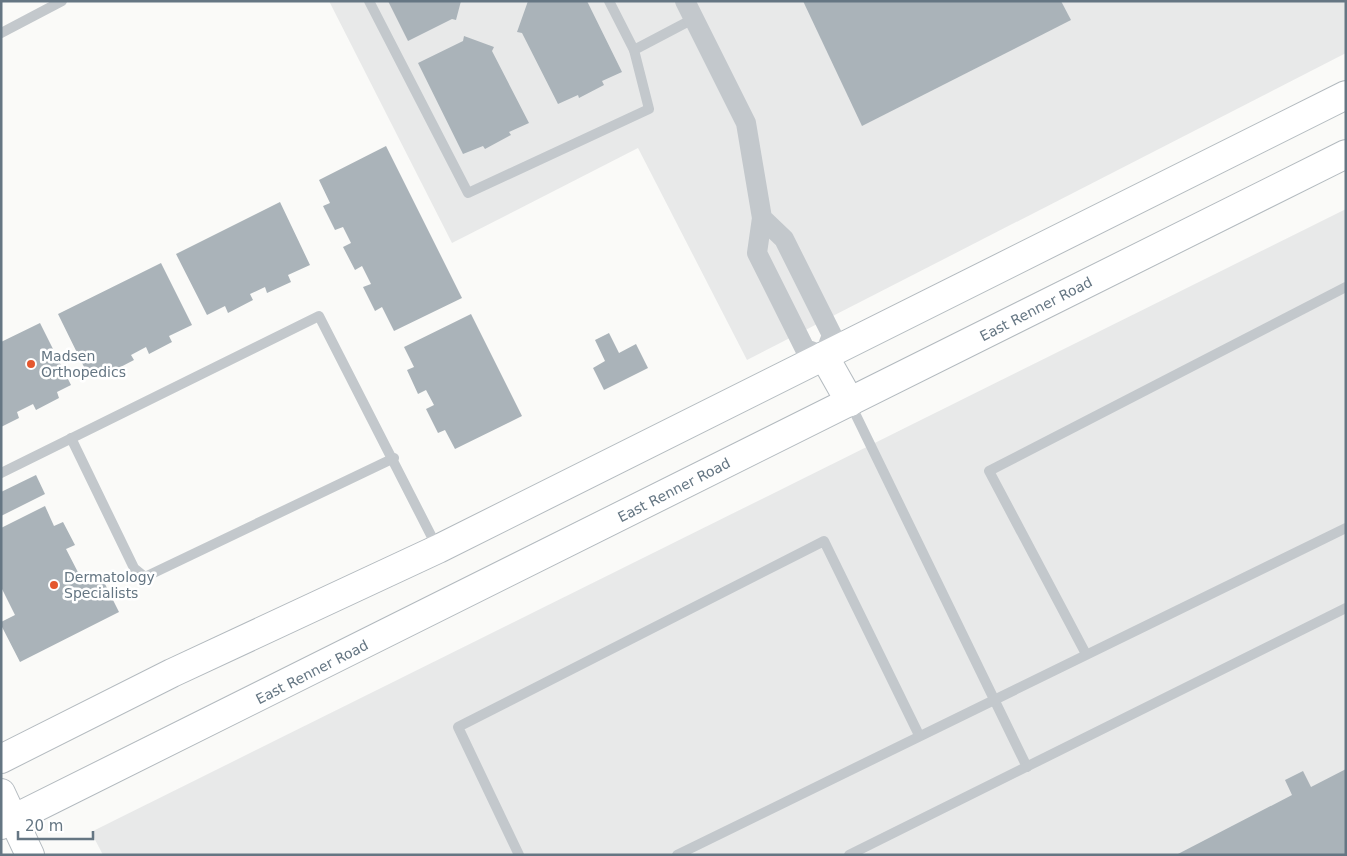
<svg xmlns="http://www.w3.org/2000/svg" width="1347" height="856" font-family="'DejaVu Sans',sans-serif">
<rect width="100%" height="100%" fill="#fafaf8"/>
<!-- built -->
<g fill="#e8e9e9">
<polygon points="329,1 1346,1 1346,53 747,360 638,148 452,243"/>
<polygon points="1346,209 1346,855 103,855 91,832"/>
</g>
<!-- building -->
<g fill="#aab3b9">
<polygon points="388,1 461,1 456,20 452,19 408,41"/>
<polygon points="528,1 587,1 622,72 602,81 604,85 579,98 578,95 558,104 522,33 517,32"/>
<polygon points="803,1 1061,1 1071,20 862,126"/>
<polygon points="464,36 494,47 492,51 529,123 509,132 511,135 485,149 483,146 463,154 418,63 463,41"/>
<polygon points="386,146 462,298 394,331 382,307 375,311 363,287 371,284 362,266 355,270 343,247 351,243 343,227 335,230 323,206 330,203 319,180"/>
<polygon points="280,202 310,265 288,275 291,282 267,293 265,287 250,294 253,300 228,313 225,306 207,315 176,254"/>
<polygon points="161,263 192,325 169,336 172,342 149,354 146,347 131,355 134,360 109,373 106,367 88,375 58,314"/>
<polygon points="471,314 522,416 455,449 445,430 438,433 426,409 434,405 426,390 418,394 407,370 414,367 404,347"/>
<polygon points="40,323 71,385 57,392 59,398 36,410 33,404 17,412 19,418 1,427 1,342"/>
<polygon points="609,333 619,353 636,344 648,368 604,390 593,368 605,361 595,340"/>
<polygon points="36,475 45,494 1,516 1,492"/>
<polygon points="45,506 54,526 63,522 75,545 66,549 83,582 100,574 119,612 20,662 1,625 1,622 15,615 1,587 1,528"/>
<polygon points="1346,769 1346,855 1176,855 1292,795 1285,780 1303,771 1311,787"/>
</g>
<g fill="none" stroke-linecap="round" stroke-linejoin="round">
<defs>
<g id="secondary">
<polyline points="824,356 850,402"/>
<polyline points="1,759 172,673 438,549 1346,95"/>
<polyline points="1,793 30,855"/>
<polyline points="1,825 1346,154"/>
</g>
</defs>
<!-- secondary casing -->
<use href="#secondary" stroke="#b3babf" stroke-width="30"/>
<!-- service -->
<g stroke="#c3c8cc" stroke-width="10">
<polyline points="369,1 468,193 649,109 634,50 693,19"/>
<polyline points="609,1 634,50"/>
<polyline points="1,33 62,1"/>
<polyline points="850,403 1027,767"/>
<polyline points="71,438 134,568 145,577 394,458"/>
<polyline points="1,473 319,316 438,549"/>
<polyline points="1086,654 989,471 1346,287"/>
<polyline points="519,855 458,727 824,541 919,735"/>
<polyline points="677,855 1346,528"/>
<polyline points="849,855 1346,608"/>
</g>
<!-- minor -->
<polyline stroke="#c3c8cc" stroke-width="20" points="685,1 746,123 762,218 757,253 805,349 824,356 832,335 784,239 762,218"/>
<!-- secondary -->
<use href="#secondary" stroke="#fff" stroke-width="28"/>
</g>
<!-- markers -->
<g fill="#e4572e" stroke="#fff" stroke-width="2">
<circle cx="31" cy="364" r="5"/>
<circle cx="54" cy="585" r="5"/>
</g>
<g text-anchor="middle" stroke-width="5" stroke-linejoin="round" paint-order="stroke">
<!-- street labels -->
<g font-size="14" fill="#657683" stroke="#fff">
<text transform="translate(1036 309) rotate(-27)" y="5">East Renner Road</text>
<text transform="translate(674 490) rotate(-27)" y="5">East Renner Road</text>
<text transform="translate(312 672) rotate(-27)" y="5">East Renner Road</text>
</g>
<!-- poi labels -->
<g font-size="14" fill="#657683" stroke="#fff" text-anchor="start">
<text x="41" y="361">Madsen<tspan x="41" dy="16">Orthopedics</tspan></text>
<text x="64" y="582">Dermatology<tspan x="64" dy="16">Specialists</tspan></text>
</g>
</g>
<!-- border -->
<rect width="1347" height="856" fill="none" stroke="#657683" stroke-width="5"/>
<!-- scale -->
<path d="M18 831v8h75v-8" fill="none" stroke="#657683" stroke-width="2.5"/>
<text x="25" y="831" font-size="15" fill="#657683" stroke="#ffffff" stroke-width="4" paint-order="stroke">20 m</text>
</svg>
